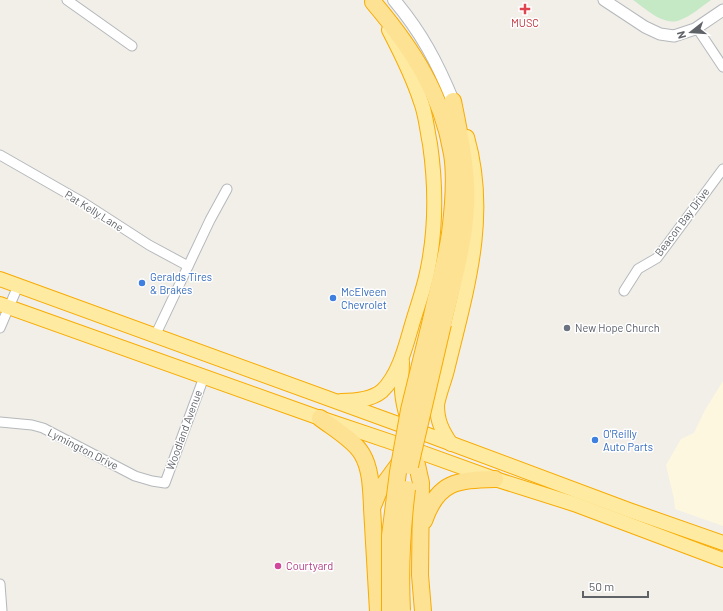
<svg xmlns="http://www.w3.org/2000/svg" width="723" height="611" font-family="Barlow,sans-serif">
<rect width="100%" height="100%" fill="#f1efe8"/>
<!-- commercial -->
<polygon fill="#fef7e0" points="723,381 723,526 675,509 674,499 666,465 681,439 694,433 705,410"/>
<!-- green -->
<path fill="#c5e8c5" d="M 633,0 L 711,0 C 701,7 691,16 680,20 C 664,27 645,8 633,0 Z"/>
<g fill="none" stroke-linecap="round" stroke-linejoin="round">
<defs>
<g id="minor">
<polyline points="67,0 132,46"/>
<polyline points="697,28 723,67"/>
<polyline points="0,155 84,203 149,245 188,266"/>
<polyline points="624,291 638,269 657,258 723,169"/>
<polyline points="0,328 18,286"/>
<polyline points="155,336 210,220 227,189"/>
<polyline points="0,422 32,425 43,428 135,476 152,481 165,483 204,377"/>
<polyline points="0,584 2,611"/>
</g>
<polyline id="tertiary" points="604,0 645,27 660,34 674,36 695,29 723,10"/>
<path id="secondary" d="M 394,0 C 421,32 437,62 453,101"/>
<g id="trunk">
<polyline points="0,279 412,429 629,510 723,543"/>
<polyline points="0,304 320,418 409,448 495,479 574,504 723,560"/>
<path d="M 402,362 C 401,384 401,399 408,420"/>
<path d="M 341,401 C 355,401 371,400 382,391 C 398,376 405,349 411,328 C 416,310 423,292 427,273 C 436,231 436,186 430,144 C 427,130 426,115 421,102 C 413,77 401,53 389,30"/>
<path d="M 451,444 C 442,431 437,421 437,405 C 439,393 444,382 447,370 C 466,291 490,218 467,137"/>
</g>
<g id="motorway">
<path d="M 373,2 C 412,48 442,94 452,154 C 456,178 453,209 450,233 C 446,262 437,291 431,320"/>
<path d="M 443,324 C 452,286 464,246 466,207 C 468,172 460,136 453,101"/>
<path d="M 320,418 C 333,428 354,440 362,454 C 371,469 371,489 372,506"/>
<polyline points="409,448 417,465 421,483 420,575 423,611"/>
<path d="M 424,521 C 438,481 457,480 495,479"/>
<polyline points="378,611 372,508 379,491 401,461"/>
</g>
</defs>
<!-- minor casing -->
<use href="#minor" stroke="#b5b8bc" stroke-width="11"/>
<!-- tertiary casing -->
<use href="#tertiary" stroke="#b5b8bc" stroke-width="13"/>
<!-- secondary casing -->
<use href="#secondary" stroke="#b6babf" stroke-width="14"/>
<!-- trunk casing -->
<use href="#trunk" stroke="#f9ab00" stroke-width="16"/>
<!-- motorway casing -->
<use href="#motorway" stroke="#f9ab00" stroke-width="18"/>
<!-- minor -->
<use href="#minor" stroke="#fff" stroke-width="9"/>
<!-- tertiary -->
<use href="#tertiary" stroke="#fff" stroke-width="11"/>
<!-- secondary -->
<use href="#secondary" stroke="#fff" stroke-width="12"/>
<!-- trunk -->
<use href="#trunk" stroke="#feeaa1" stroke-width="14"/>
<!-- motorway -->
<use href="#motorway" stroke="#fde293" stroke-width="16"/>
<defs>
<g id="motorway-bridge">
<polyline points="410,466 443,324"/>
<polyline points="390,611 390,536 398,472 409,410 431,320"/>
<path d="M 402,611 C 400,570 402,529 407,489"/>
</g>
</defs>
<!-- motorway-bridge casing -->
<use href="#motorway-bridge" stroke="#f9ab00" stroke-width="18" stroke-linecap="butt"/>
<!-- motorway-bridge -->
<use href="#motorway-bridge" stroke="#fde293" stroke-width="16"/>
</g>
<!-- markers -->
<path fill="#e0444e" stroke="#fff" stroke-width="1.5" d="M523 3h4v4h4v4h-4v4h-4v-4h-4v-4h4z"/>
<g fill="#3f7fe0" stroke="#fff" stroke-width="1.5">
<circle cx="142" cy="283" r="4"/>
<circle cx="333" cy="298" r="4"/>
<circle cx="595" cy="440" r="4"/>
</g>
<circle fill="#6b7280" stroke="#fff" stroke-width="1.5" cx="567" cy="328" r="4"/>
<circle fill="#d1479c" stroke="#fff" stroke-width="1.5" cx="278" cy="566" r="4"/>
<g text-anchor="middle" stroke-width="3" stroke-linejoin="round" paint-order="stroke">
<!-- health labels -->
<g font-size="11" fill="#be3a42" stroke="#fff">
<text x="525" y="27">MUSC</text>
</g>
<!-- street labels -->
<g font-size="11" fill="#5f6368" stroke="#fff">
<text transform="translate(94 211) rotate(32)" y="4">Pat Kelly Lane</text>
<text transform="translate(682 222) rotate(-53)" y="4">Beacon Bay Drive</text>
<text transform="translate(184 430) rotate(-70)" y="4">Woodland Avenue</text>
<text transform="translate(83 449) rotate(27)" y="4">Lymington Drive</text>
</g>
<!-- shop labels -->
<g font-size="11" fill="#366cbe" stroke="#fff" text-anchor="start">
<text x="150" y="281">Geralds Tires<tspan x="150" dy="13">&amp; Brakes</tspan></text>
<text x="341" y="296">McElveen<tspan x="341" dy="13">Chevrolet</tspan></text>
<text x="603" y="438">O'Reilly<tspan x="603" dy="13">Auto Parts</tspan></text>
</g>
<!-- worship labels -->
<g font-size="11" fill="#5b616d" stroke="#fff" text-anchor="start">
<text x="575" y="332">New Hope Church</text>
</g>
<!-- hotel labels -->
<g font-size="11" fill="#b23c85" stroke="#fff" text-anchor="start">
<text x="286" y="570">Courtyard</text>
</g>
</g>
<!-- north arrow -->
<g transform="translate(691 32) rotate(253)" stroke="#ffffff" stroke-width="3" paint-order="stroke">
<path d="M0-3L7 15L0 10L-7 15Z" fill="#5f6368"/>
<text y="-6" font-size="11" font-weight="bold" text-anchor="middle" fill="#5f6368">N</text>
</g>
<!-- scale -->
<path d="M583 591v6h65v-6" fill="none" stroke="#5f6368" stroke-width="2"/>
<text x="589" y="591" font-size="12" fill="#5f6368" stroke="#ffffff" stroke-width="3" paint-order="stroke">50 m</text>
</svg>
